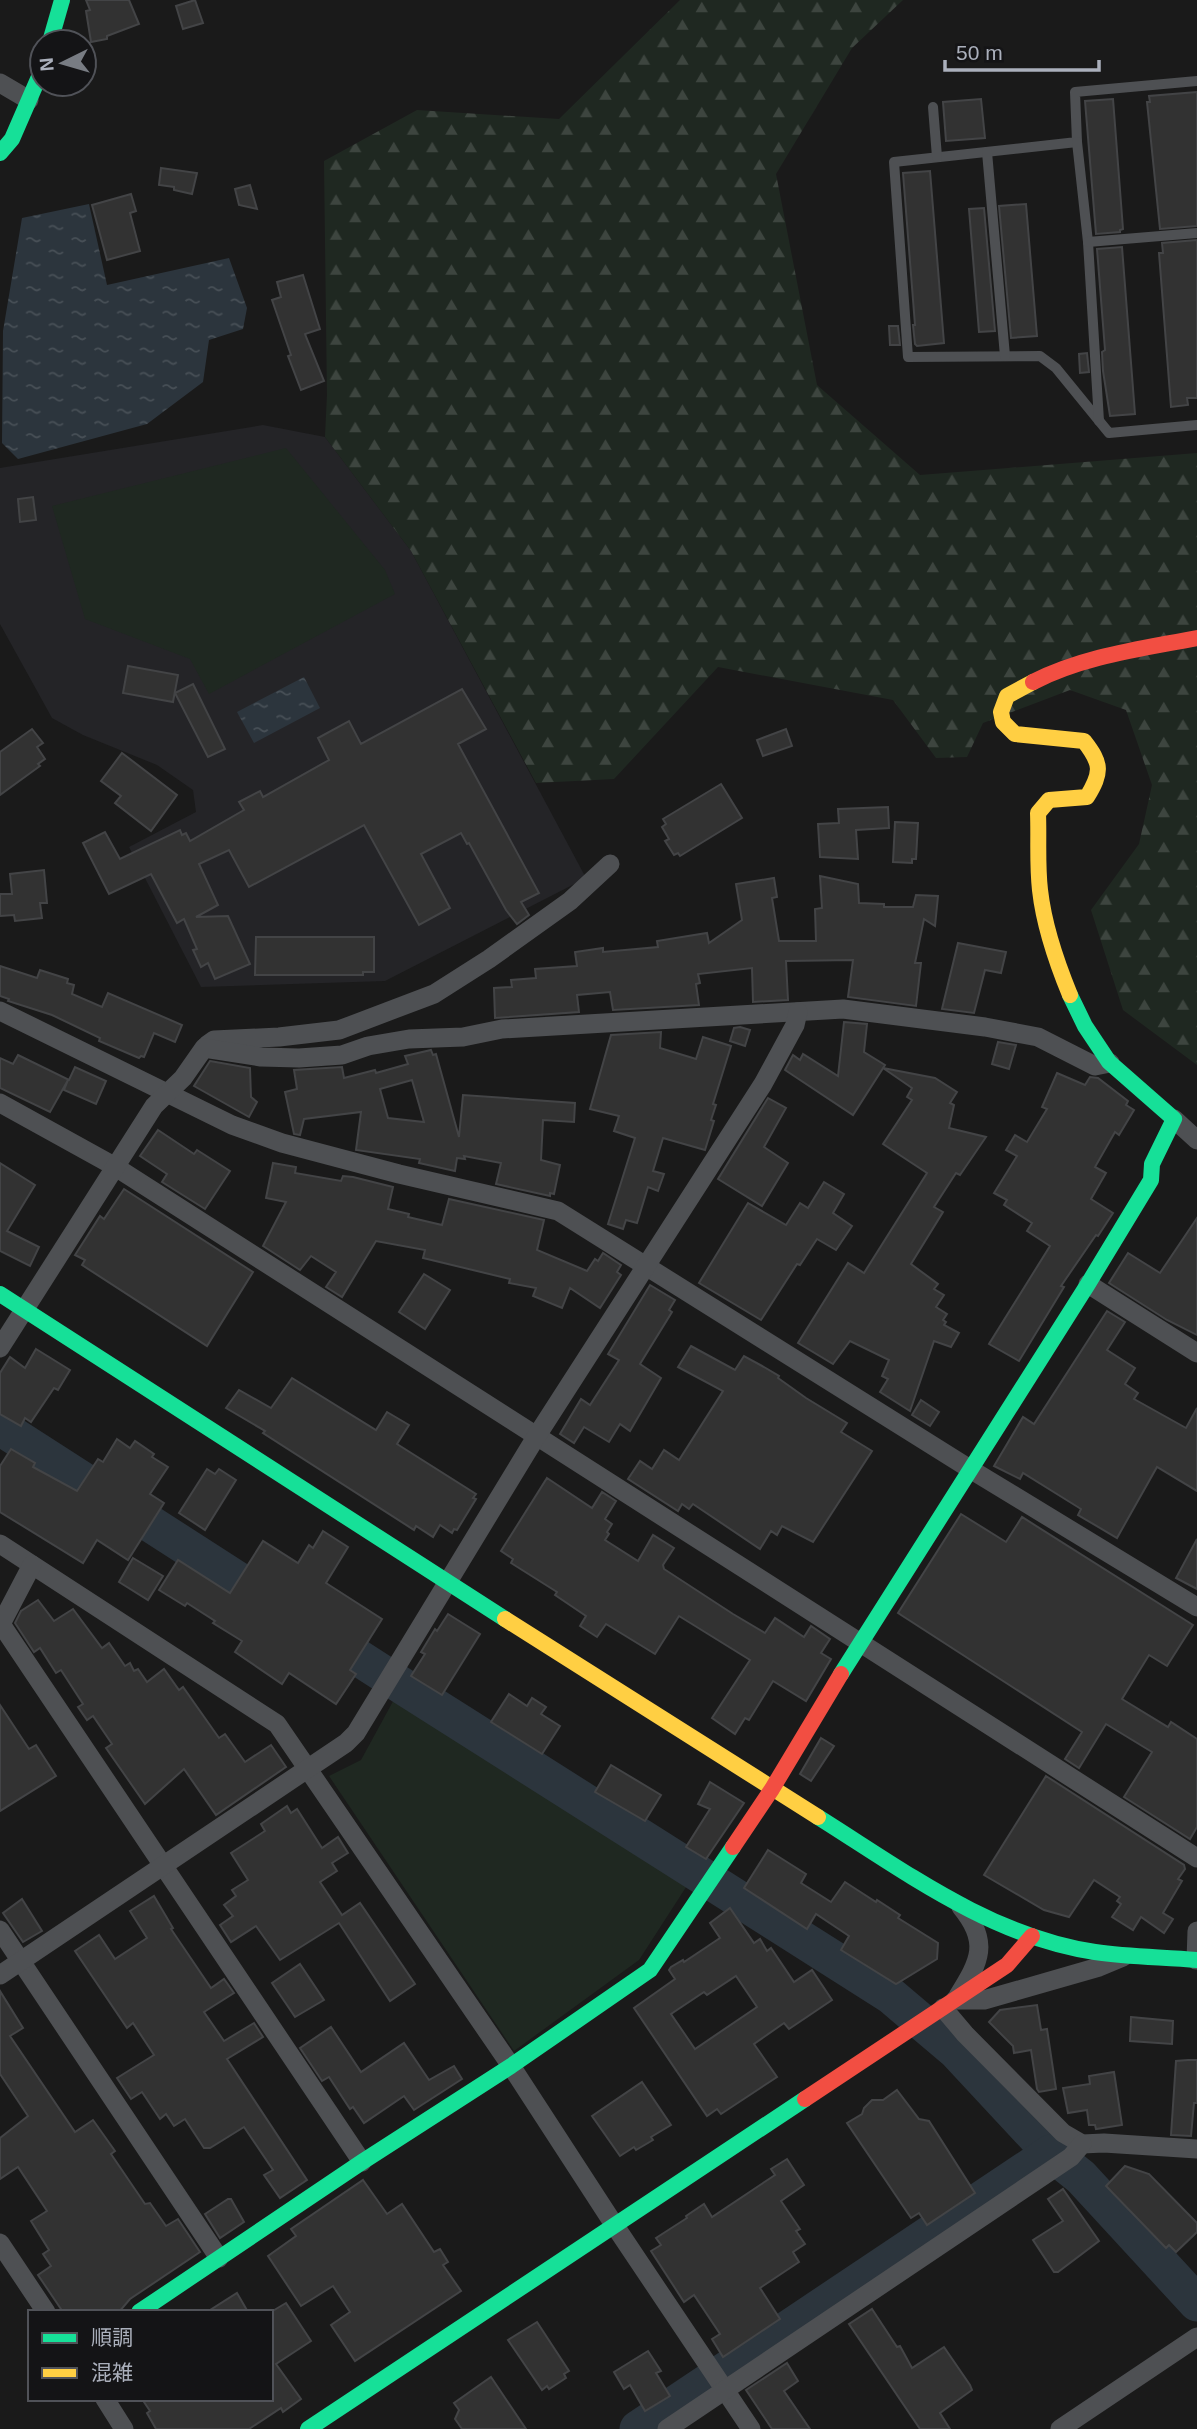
<svg xmlns="http://www.w3.org/2000/svg" width="1197" height="2429" font-family="Arial,'Noto Sans JP',sans-serif">
<defs>
<pattern id="forest-firs" width="22" height="20" patternUnits="userSpaceOnUse" patternTransform="scale(1.75)"><rect width="22" height="20" fill="#1f2821"/><path d="M5 1l3.5 6h-7zM16 11l3.5 6h-7z" fill="#3d453f"/></pattern>
<pattern id="water-ripples" width="26" height="14" patternUnits="userSpaceOnUse" patternTransform="scale(1.75)"><rect width="26" height="14" fill="#2c353d"/><path d="M2 4q2-2 4 0t4 0M15 11q2-2 4 0t4 0" fill="none" stroke="#485057"/></pattern>
</defs>
<rect width="100%" height="100%" fill="#1a1a1a"/>
<!-- built -->
<polygon fill="#242427" points="263,425 325,437 411,551 586,878 385,981 201,987 129,847 196,812 193,790 157,765 83,735 52,718 0,624 0,468"/>
<!-- forest -->
<polygon fill="url(#forest-firs)" points="680,0 903,0 852,48 776,174 817,385 920,475 1197,453 1197,1065 1123,1010 1091,910 1139,844 1152,785 1126,710 1070,690 983,723 967,757 936,758 893,700 718,667 614,779 536,783 411,551 325,437 327,395 324,161 417,110 559,119"/>
<!-- green -->
<g fill="#1f2821">
<polygon points="286,448 385,570 395,594 209,694 190,659 85,619 52,506"/>
<polygon points="397,1694 690,1881 639,1960 514,2051 329,1776 361,1760"/>
</g>
<!-- water -->
<g fill="url(#water-ripples)">
<polygon points="89,204 107,285 229,258 247,308 243,329 209,340 203,382 147,424 18,459 2,443 3,331 22,218"/>
<polygon points="304,677 320,708 254,743 237,712"/>
</g>
<g fill="none" stroke-linecap="round" stroke-linejoin="round">
<!-- river -->
<g stroke="#2c353d" stroke-width="37">
<polyline points="0,1427 404,1687 890,1995 956,2051 1051,2153 1081,2177 1197,2303"/>
<polyline points="638,2429 1051,2153"/>
</g>
</g>
<!-- building -->
<g fill="#323232" stroke="#434446" stroke-width="2" fill-rule="evenodd">
<polygon points="86,0 129,0 139,24 107,36 107,39 91,42 86,11 90,10"/>
<polygon points="195,0 203,23 183,29 176,6"/>
<polygon points="1197,92 1197,226 1160,229 1147,102 1150,102 1149,96"/>
<polygon points="981,99 985,138 946,141 943,102"/>
<polygon points="1113,99 1123,229 1120,230 1120,232 1096,234 1085,101"/>
<polygon points="161,168 197,173 192,194 174,190 174,187 159,185"/>
<polygon points="930,171 944,343 917,346 915,344 913,325 915,325 903,173"/>
<polygon points="250,185 257,209 239,205 235,189"/>
<polygon points="131,194 136,211 130,213 140,251 107,260 92,205"/>
<polygon points="1026,204 1037,336 1011,338 999,206"/>
<polygon points="984,208 995,331 979,332 969,209"/>
<polygon points="1197,240 1197,398 1187,398 1188,405 1171,407 1159,253 1163,253 1162,243"/>
<polygon points="1122,247 1135,414 1110,416 1103,371 1102,352 1105,350 1097,249"/>
<polygon points="303,275 320,329 305,334 324,381 301,390 288,356 291,355 272,300 281,297 277,282"/>
<polygon points="889,326 898,326 900,345 890,345"/>
<polygon points="1087,353 1089,372 1080,373 1079,354"/>
<polygon points="33,497 36,520 20,522 18,499"/>
<polygon points="128,666 178,675 173,702 123,693"/>
<polygon points="193,684 225,749 208,757 175,693"/>
<polygon points="462,689 486,729 458,744 539,893 521,902 529,915 517,924 506,910 469,843 467,844 461,833 421,854 450,908 419,925 364,825 249,887 229,850 199,864 218,905 196,917 228,916 250,964 215,979 208,963 201,967 193,950 197,949 184,919 177,923 151,874 109,894 83,843 105,832 120,859 180,830 182,835 186,833 190,841 244,810 239,802 260,791 263,797 329,760 318,738 349,721 361,744"/>
<polygon points="32,729 43,743 37,747 45,759 38,764 40,766 0,795 0,752"/>
<polygon points="786,729 792,746 763,756 757,740"/>
<polygon points="122,753 177,795 151,831 115,803 121,796 101,781"/>
<polygon points="721,784 742,818 680,856 678,853 674,855 665,841 669,839 662,827 666,824 663,819"/>
<polygon points="888,807 889,828 856,830 858,859 820,857 818,824 839,823 838,809"/>
<polygon points="895,822 918,823 916,859 912,859 912,863 893,862"/>
<polygon points="44,870 47,903 40,903 42,918 15,921 14,915 0,916 0,894 12,894 10,874"/>
<polygon points="820,876 858,884 859,903 884,904 884,907 913,907 916,895 938,896 935,926 924,919 915,963 921,963 916,1006 848,997 853,960 786,961 788,1000 753,1002 752,968 698,974 700,983 696,984 699,1005 613,1010 610,992 577,995 579,1012 495,1018 494,988 512,987 511,980 536,978 535,969 577,966 575,952 603,948 603,952 658,947 657,941 707,933 709,943 742,920 736,884 774,878 777,897 772,898 779,941 816,941 815,909 822,908"/>
<polygon points="256,937 374,937 374,972 363,972 363,975 255,975"/>
<polygon points="958,943 1006,952 1001,973 985,970 974,1013 942,1009"/>
<polygon points="0,966 37,978 40,970 68,979 67,983 74,985 72,994 102,1007 108,993 182,1025 175,1042 154,1033 144,1057 141,1056 139,1058 99,1041 100,1038 52,1015 8,1001 9,999 0,996"/>
<polygon points="844,1022 867,1024 864,1052 885,1065 853,1115 785,1070 793,1055 800,1060 803,1054 838,1076"/>
<polygon points="740,1027 750,1030 745,1046 730,1041 734,1028"/>
<polygon points="661,1032 660,1048 696,1059 703,1037 731,1046 713,1104 716,1105 711,1120 714,1121 705,1150 663,1138 653,1171 664,1174 658,1191 648,1187 637,1223 626,1220 623,1229 608,1224 635,1138 614,1131 619,1116 590,1109 611,1035"/>
<polygon points="998,1042 1016,1045 1009,1069 992,1064"/>
<path d="M 431,1050 L 433,1055 L 436,1054 L 459,1137 L 463,1095 L 575,1103 L 574,1122 L 543,1120 L 541,1160 L 560,1165 L 554,1194 L 550,1193 L 550,1196 L 496,1184 L 501,1163 L 464,1156 L 465,1159 L 457,1158 L 455,1171 L 419,1163 L 420,1159 L 356,1150 L 361,1112 L 304,1119 L 300,1135 L 294,1134 L 285,1092 L 297,1089 L 294,1070 L 342,1067 L 344,1078 L 375,1070 L 376,1073 L 408,1064 L 405,1056 ZM 412,1080 L 424,1122 L 388,1118 L 380,1089 Z"/>
<polygon points="18,1055 69,1080 75,1067 106,1081 96,1104 64,1090 68,1080 50,1112 0,1088 0,1058 13,1064"/>
<polygon points="210,1061 250,1068 251,1097 257,1102 249,1117 194,1086"/>
<polygon points="883,1068 935,1078 957,1092 950,1103 954,1105 949,1128 986,1137 960,1175 956,1173 934,1207 943,1212 911,1264 938,1284 934,1289 944,1295 936,1307 947,1314 943,1320 946,1322 944,1325 959,1333 951,1347 934,1341 910,1411 880,1392 888,1379 882,1376 889,1360 850,1341 833,1364 798,1343 848,1263 864,1273 927,1173 883,1144 912,1100 907,1097 912,1088"/>
<polygon points="1057,1073 1085,1085 1090,1077 1098,1078 1128,1101 1126,1105 1134,1110 1119,1135 1115,1132 1095,1167 1106,1173 1091,1199 1113,1213 1098,1236 1096,1235 1061,1286 1064,1287 1019,1361 989,1344 1050,1246 1027,1231 1032,1223 1004,1205 1007,1200 994,1193 1017,1156 1006,1150 1015,1135 1027,1142 1047,1109 1042,1107"/>
<polygon points="768,1098 786,1108 764,1147 788,1163 762,1206 718,1179"/>
<polygon points="158,1130 194,1154 197,1150 230,1171 205,1209 162,1182 167,1174 140,1156"/>
<polygon points="0,1163 35,1185 7,1231 39,1247 30,1266 0,1251"/>
<polygon points="273,1163 296,1167 295,1173 341,1181 343,1176 353,1177 393,1187 388,1209 409,1214 408,1217 442,1225 449,1199 544,1220 537,1250 587,1271 595,1259 598,1261 603,1253 621,1265 617,1272 621,1275 600,1308 570,1288 562,1308 533,1296 536,1288 509,1283 510,1279 423,1258 425,1250 376,1241 342,1297 326,1287 336,1272 311,1256 300,1270 263,1246 286,1202 266,1198"/>
<polygon points="824,1182 844,1194 833,1213 852,1226 836,1250 817,1239 800,1265 797,1264 761,1320 699,1283 748,1203 786,1225 800,1203 808,1208"/>
<polygon points="124,1189 253,1272 207,1346 82,1265 85,1260 75,1255 100,1216 104,1219"/>
<polygon points="1197,1218 1197,1335 1167,1320 1109,1283 1128,1253 1160,1273"/>
<polygon points="424,1274 450,1290 425,1329 399,1312"/>
<polygon points="650,1285 675,1300 669,1310 672,1312 640,1364 661,1378 630,1431 620,1424 609,1442 584,1427 574,1443 560,1434 581,1399 590,1405 619,1360 608,1354"/>
<polygon points="1107,1311 1125,1322 1107,1350 1135,1368 1125,1384 1138,1393 1134,1399 1186,1428 1197,1408 1197,1491 1157,1467 1117,1538 1078,1515 1081,1509 1023,1473 1020,1479 994,1466 1023,1417 1034,1424"/>
<polygon points="691,1346 735,1370 744,1356 764,1367 779,1376 778,1378 806,1398 847,1423 841,1432 872,1451 813,1542 782,1526 777,1535 771,1531 760,1549 693,1504 689,1509 682,1504 678,1511 628,1479 640,1461 652,1469 664,1450 679,1460 723,1391 678,1367"/>
<polygon points="36,1349 70,1370 58,1390 54,1388 31,1422 25,1418 21,1426 0,1414 0,1373 10,1357 25,1368"/>
<polygon points="292,1378 376,1430 387,1412 409,1425 397,1444 476,1494 473,1498 476,1499 457,1530 454,1529 452,1533 440,1525 433,1537 416,1526 414,1530 263,1433 265,1431 226,1408 239,1390 271,1408"/>
<polygon points="921,1400 939,1412 930,1426 912,1415"/>
<polygon points="117,1439 130,1448 135,1441 154,1454 152,1457 168,1467 150,1494 164,1503 128,1560 97,1540 83,1563 0,1512 0,1466 11,1449 35,1463 33,1467 77,1491 98,1459 103,1462"/>
<polygon points="207,1469 215,1474 219,1469 236,1480 205,1530 179,1513"/>
<polygon points="547,1478 592,1508 602,1492 616,1501 605,1519 612,1524 607,1532 609,1534 605,1540 638,1561 653,1535 674,1548 663,1565 664,1569 733,1614 765,1633 775,1618 804,1637 811,1626 830,1639 821,1653 831,1659 806,1701 773,1681 749,1720 745,1718 735,1734 712,1718 750,1660 679,1616 655,1654 606,1624 597,1637 580,1626 586,1616 555,1595 557,1592 511,1563 513,1559 501,1551"/>
<polygon points="961,1514 1006,1542 1022,1517 1193,1625 1167,1666 1149,1655 1122,1699 1168,1727 1171,1722 1197,1739 1197,1827 1190,1839 1124,1797 1152,1752 1106,1724 1079,1768 1065,1759 1082,1732 898,1613"/>
<polygon points="323,1531 348,1547 326,1583 382,1619 350,1670 356,1674 336,1704 289,1673 282,1684 235,1652 242,1641 213,1623 215,1621 187,1603 185,1606 159,1590 178,1560 230,1593 263,1541 298,1563 309,1545 313,1548"/>
<polygon points="1197,1539 1197,1589 1176,1578"/>
<polygon points="133,1558 163,1576 148,1600 119,1582"/>
<polygon points="38,1600 54,1621 73,1609 102,1648 109,1643 125,1666 130,1663 134,1671 138,1669 147,1682 164,1669 179,1690 183,1687 219,1738 225,1734 245,1762 271,1745 286,1767 216,1815 184,1769 145,1804 106,1748 112,1744 93,1716 87,1720 78,1707 83,1704 61,1670 56,1673 40,1648 34,1652 15,1623 21,1611"/>
<polygon points="448,1614 480,1634 442,1695 411,1676 425,1654 421,1652 435,1629 437,1631"/>
<polygon points="509,1694 527,1706 532,1698 546,1707 541,1714 560,1726 542,1754 491,1722"/>
<polygon points="0,1705 29,1749 36,1745 56,1776 0,1811"/>
<polygon points="821,1738 834,1746 811,1781 800,1774"/>
<polygon points="611,1765 661,1795 645,1821 595,1792"/>
<polygon points="1046,1776 1184,1865 1185,1869 1178,1879 1182,1881 1163,1913 1173,1919 1164,1933 1141,1917 1133,1930 1112,1917 1121,1904 1117,1901 1120,1897 1094,1880 1069,1917 1044,1910 984,1875"/>
<polygon points="710,1782 744,1803 706,1859 686,1847 710,1809 698,1804"/>
<polygon points="287,1806 291,1813 297,1809 322,1848 338,1837 348,1853 332,1863 337,1871 320,1882 342,1915 360,1903 415,1984 390,2001 339,1923 280,1960 256,1926 231,1942 220,1925 233,1916 224,1905 236,1896 232,1890 248,1880 231,1853 265,1831 261,1824"/>
<polygon points="768,1850 806,1874 801,1883 831,1902 845,1882 876,1902 877,1900 900,1915 898,1918 938,1943 937,1959 896,1984 841,1950 849,1936 816,1914 807,1929 744,1888"/>
<polygon points="154,1896 173,1928 171,1929 211,1988 224,1979 234,1993 204,2012 224,2041 254,2023 263,2037 227,2059 307,2180 280,2198 264,2175 273,2170 244,2127 210,2148 204,2148 185,2119 174,2126 166,2114 160,2119 142,2092 131,2099 117,2078 154,2055 133,2023 127,2028 75,1951 99,1935 115,1959 147,1938 130,1911"/>
<polygon points="22,1899 42,1931 23,1942 3,1913"/>
<path d="M 730,1908 L 754,1943 L 760,1939 L 767,1951 L 771,1948 L 794,1982 L 812,1970 L 832,2000 L 789,2029 L 784,2023 L 754,2044 L 777,2077 L 721,2114 L 717,2109 L 707,2116 L 634,2008 L 675,1979 L 669,1970 L 671,1967 L 683,1960 L 684,1962 L 720,1938 L 710,1923 ZM 736,1976 L 757,2007 L 695,2049 L 671,2014 L 704,1992 L 707,1995 Z"/>
<polygon points="300,1964 324,2000 295,2017 272,1983"/>
<polygon points="0,1991 23,2028 10,2036 75,2132 93,2120 115,2151 111,2154 145,2204 150,2203 166,2226 178,2219 200,2252 130,2299 119,2312 63,2312 38,2275 51,2266 43,2254 49,2250 31,2221 47,2211 18,2167 0,2179 0,2138 28,2116 0,2074"/>
<polygon points="1037,2005 1041,2030 1047,2029 1056,2089 1039,2092 1037,2089 1031,2050 1014,2053 1013,2046 989,2022 1000,2010"/>
<polygon points="1131,2017 1173,2021 1172,2044 1130,2041"/>
<polygon points="331,2027 361,2072 404,2043 429,2080 454,2066 462,2079 414,2110 404,2096 364,2123 353,2107 350,2109 329,2077 322,2081 300,2048"/>
<polygon points="1188,2060 1197,2060 1197,2103 1194,2103 1191,2136 1171,2135 1176,2061"/>
<polygon points="1114,2072 1122,2125 1096,2129 1095,2125 1089,2125 1087,2110 1068,2113 1063,2088 1090,2084 1089,2076"/>
<polygon points="642,2082 671,2125 651,2137 653,2140 636,2150 634,2147 620,2156 592,2116"/>
<polygon points="897,2090 919,2119 929,2121 975,2193 927,2225 919,2213 911,2218 847,2123 862,2114 864,2108 872,2100 883,2100"/>
<polygon points="787,2159 804,2185 781,2201 800,2229 796,2231 805,2244 793,2252 799,2262 760,2288 780,2319 723,2357 712,2339 720,2334 694,2295 684,2302 651,2251 661,2245 656,2238 687,2218 686,2216 704,2204 712,2217 775,2175 771,2169"/>
<polygon points="1125,2166 1149,2174 1197,2223 1197,2232 1176,2252 1169,2245 1166,2248 1106,2186"/>
<polygon points="363,2180 387,2214 402,2204 434,2252 440,2249 448,2262 443,2265 461,2291 355,2361 331,2325 350,2312 333,2286 301,2306 268,2256 296,2236 291,2229"/>
<polygon points="1063,2189 1099,2241 1058,2272 1054,2272 1033,2240 1063,2221 1048,2199"/>
<polygon points="228,2199 231,2199 244,2222 220,2238 205,2214"/>
<polygon points="237,2293 248,2312 207,2312"/>
<polygon points="286,2303 311,2341 276,2364 301,2399 283,2412 281,2408 249,2429 156,2429 147,2413 150,2411 142,2399 271,2399 271,2312"/>
<polygon points="872,2309 897,2347 900,2346 912,2368 944,2347 970,2385 972,2390 940,2413 950,2429 920,2429 849,2324"/>
<polygon points="537,2322 569,2371 564,2374 566,2378 549,2389 547,2386 542,2390 508,2340"/>
<polygon points="648,2351 661,2371 656,2373 670,2396 645,2411 630,2385 624,2389 614,2372"/>
<polygon points="787,2363 798,2381 784,2391 810,2429 772,2429 746,2390"/>
<polygon points="491,2377 526,2429 462,2429 455,2419 459,2410 454,2403"/>
</g>
<g fill="none" stroke-linecap="round" stroke-linejoin="round">
<!-- lane -->
<g stroke="#4e5053" stroke-width="10">
<polyline points="1197,81 1075,92 1077,142 894,162 908,357 1040,356 1056,368 1109,433 1197,425"/>
<polyline points="933,107 937,157"/>
<polyline points="1077,142 1088,242 1099,421"/>
<polyline points="987,152 1005,356"/>
<polyline points="1088,242 1197,233"/>
</g>
<!-- street -->
<g stroke="#4e5053" stroke-width="19">
<polyline points="0,83 29,100"/>
<polyline points="0,1011 232,1125 282,1143 399,1174 558,1211 970,1469 1197,1607"/>
<polyline points="207,1045 214,1040 279,1037 339,1030 434,994 489,959 570,901 610,864"/>
<polyline points="0,1103 114,1166 1197,1858"/>
<polyline points="1174,1119 1197,1140"/>
<polyline points="1088,1284 1197,1353"/>
<polyline points="0,1348 154,1106 183,1078 204,1048 261,1057 299,1058 342,1055 368,1046 409,1039 463,1037 502,1029 843,1009 985,1027 1038,1037 1095,1066 1110,1063"/>
<polyline points="0,1544 277,1724 511,2066 615,2226 751,2429"/>
<polyline points="32,1565 1,1624 362,2162"/>
<polyline points="0,1930 219,2258"/>
<polyline points="1196,1960 1197,1931"/>
<polyline points="0,1975 346,1743 356,1733 536,1437 763,1084 795,1025 798,1012"/>
<path d="M 958,1996 C 980,1961 990,1942 961,1907"/>
<polyline points="955,2000 984,2000 1099,1967 1123,1957"/>
<polyline points="943,2008 965,2034 1063,2133 1082,2144 1104,2143 1197,2149"/>
<polyline points="0,2243 46,2312"/>
<polyline points="105,2399 124,2429"/>
<polyline points="667,2429 1071,2157 1082,2144"/>
<polyline points="1060,2429 1197,2337"/>
</g>
<!-- fast -->
<g stroke="#16e098" stroke-width="16">
<polyline points="50,42 62,0"/>
<polyline points="0,153 12,139 42,70"/>
<polyline points="0,1294 505,1619"/>
<polyline points="841,1674 1088,1284 1151,1180 1152,1164 1174,1119 1109,1062 1085,1026 1070,995"/>
<path d="M 818,1817 C 904,1871 992,1937 1095,1952 C 1129,1957 1163,1957 1197,1960"/>
<polyline points="139,2312 362,2162 511,2066 650,1970 733,1847"/>
<polyline points="308,2429 805,2099"/>
</g>
<!-- slow -->
<g stroke="#ffcf43" stroke-width="16">
<path d="M 1033,682 L 1007,696 L 1001,712 L 1003,722 L 1015,734 L 1084,741 C 1102,764 1102,772 1087,797 L 1049,800 L 1038,813 C 1039,838 1037,864 1040,890 C 1044,926 1056,961 1070,995"/>
<polyline points="505,1619 818,1817"/>
</g>
<!-- jam -->
<g stroke="#f24e42" stroke-width="16">
<path d="M 1033,682 C 1084,656 1141,649 1197,638"/>
<polyline points="733,1847 772,1789 841,1674"/>
<polyline points="805,2099 1007,1965 1032,1936"/>
</g>
</g>
<!-- legend -->
<rect x="28" y="2310" width="245" height="91" fill="#141416" stroke="#505258" stroke-width="2"/>
<rect x="42" y="2333" width="35" height="10" fill="#16e098" stroke="#505258" stroke-width="2"/>
<text x="91" y="2345" font-size="21" fill="#abb0bc">順調</text>
<rect x="42" y="2368" width="35" height="10" fill="#ffcf43" stroke="#505258" stroke-width="2"/>
<text x="91" y="2380" font-size="21" fill="#abb0bc">混雑</text>
<!-- north arrow -->
<g transform="translate(63 63) rotate(265)"><circle r="33" fill="#141416" stroke="#505258" stroke-width="2"/>
<path d="M0-5L12 26L0 18L-12 26Z" fill="#787c83"/>
<text y="-10" font-size="19" font-weight="bold" text-anchor="middle" fill="#abb0bc">N</text>
</g>
<!-- scale -->
<path d="M945 60v10h154v-10" fill="none" stroke="#abb0bc" stroke-width="3.5"/>
<text x="956" y="60" font-size="21" fill="#abb0bc" stroke="#141416" stroke-width="5" paint-order="stroke">50 m</text>
</svg>
